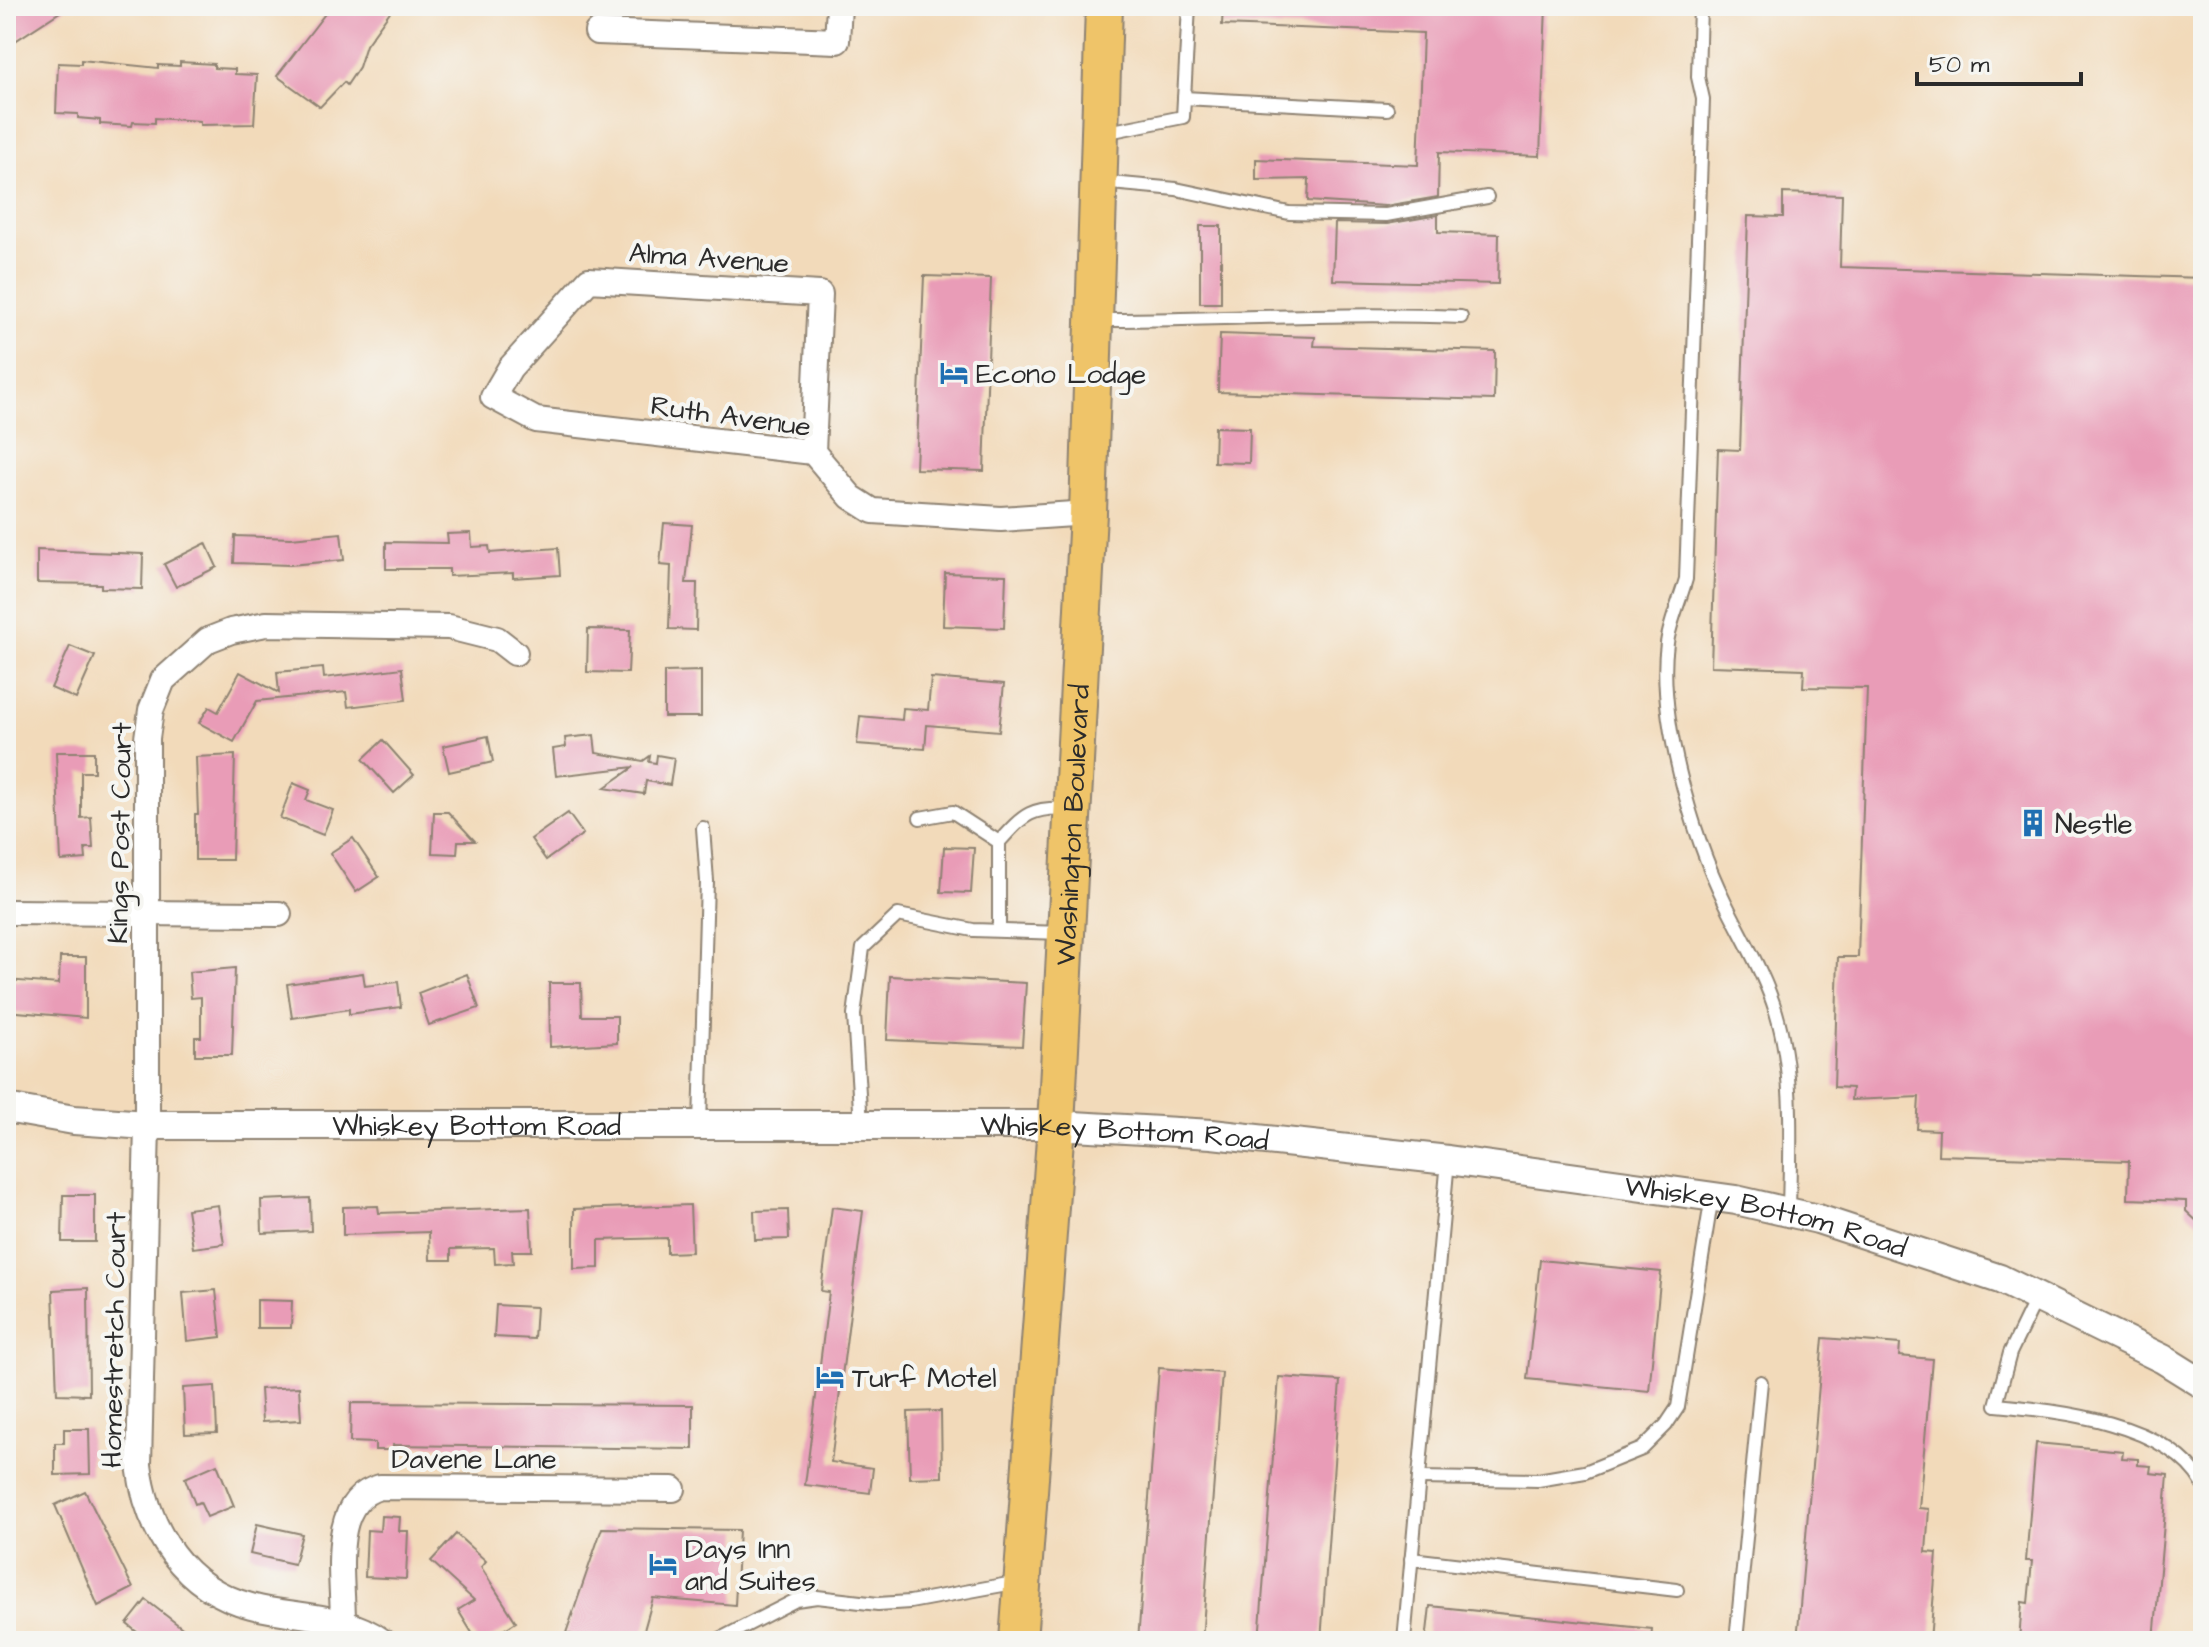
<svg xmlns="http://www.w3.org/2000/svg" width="2209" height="1647" font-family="'Architects Daughter',sans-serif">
<rect width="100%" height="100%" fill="#f6f6f2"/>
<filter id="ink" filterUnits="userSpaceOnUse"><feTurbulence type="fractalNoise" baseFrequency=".0125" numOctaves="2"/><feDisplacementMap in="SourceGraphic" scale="16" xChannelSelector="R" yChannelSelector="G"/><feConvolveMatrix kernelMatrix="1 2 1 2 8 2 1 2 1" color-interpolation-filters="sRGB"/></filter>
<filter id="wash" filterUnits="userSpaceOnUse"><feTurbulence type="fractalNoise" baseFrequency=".006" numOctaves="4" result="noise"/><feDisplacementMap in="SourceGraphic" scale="32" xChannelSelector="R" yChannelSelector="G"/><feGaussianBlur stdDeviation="1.8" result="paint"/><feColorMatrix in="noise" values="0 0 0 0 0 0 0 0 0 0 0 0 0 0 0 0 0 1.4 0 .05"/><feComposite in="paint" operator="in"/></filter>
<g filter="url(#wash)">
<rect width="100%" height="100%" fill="#f2daba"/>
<g id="blocks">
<!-- building -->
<g fill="#e99cb7">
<polygon points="6,6 69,6 12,43 6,33"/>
<polygon points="331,6 394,6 366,45 359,67 347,85 344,82 320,107 277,76"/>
<polygon points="1223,6 1546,6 1540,156 1439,152 1438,197 1385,206 1308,201 1309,179 1256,180 1256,159 1418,165 1423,33 1222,25"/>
<polygon points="81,60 158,68 158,65 180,66 180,62 214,64 214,68 235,69 235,74 257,75 254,124 200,125 200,121 155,118 155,123 133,122 132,126 100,124 100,120 78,118 78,114 56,113 58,63 81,64"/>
<polygon points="1783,193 1842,195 1840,267 2203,278 2203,1227 2186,1211 2186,1201 2128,1199 2129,1161 1938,1155 1939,1130 1917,1129 1919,1097 1851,1100 1852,1088 1834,1087 1838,957 1858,957 1867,688 1803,687 1804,669 1711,666 1718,449 1740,450 1748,216 1783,217"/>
<polygon points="1438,215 1438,232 1499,234 1498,284 1333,280 1335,223 1387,224"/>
<rect x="1200" y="226" width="21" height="77"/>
<polygon points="924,276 991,278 984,471 916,469"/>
<polygon points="1220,334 1315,337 1314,346 1495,351 1494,400 1218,392"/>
<polygon points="1215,427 1250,428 1249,463 1214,462"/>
<polygon points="664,523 692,525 686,583 697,583 696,630 669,629 671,566 660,565"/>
<polygon points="341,533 344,560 290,565 234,563 235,536 291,538"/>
<polygon points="471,533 472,547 489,546 490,553 558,548 560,575 513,578 513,573 449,576 449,569 386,569 386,542 448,543 447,534"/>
<polygon points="206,543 217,567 176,587 164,564"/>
<polygon points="37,550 143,554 142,589 101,588 101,584 37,583"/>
<polygon points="945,573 1006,575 1004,628 943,626"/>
<polygon points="588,629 630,630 628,673 587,672"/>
<polygon points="70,646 95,656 76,699 51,688"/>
<polygon points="323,668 324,678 402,668 406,700 348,707 346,692 257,701 234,742 199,723 209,707 218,712 240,672 279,693 277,672"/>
<polygon points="701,671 701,717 664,717 664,672"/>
<polygon points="931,678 1004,684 999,731 927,725 925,749 857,744 860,716 902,720 903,708 928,710"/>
<polygon points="594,735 596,753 643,761 650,756 649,762 656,763 657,755 674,758 670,785 646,781 644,794 604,788 634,767 556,776 553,749 566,747 565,738"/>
<polygon points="488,736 493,762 449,772 443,746"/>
<polygon points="383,740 414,775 394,793 363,759"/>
<polygon points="56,752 94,752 94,772 81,772 81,818 91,817 93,848 85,848 86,859 61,861"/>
<polygon points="235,755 232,860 195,860 195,814 198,814 196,757"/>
<polygon points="293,783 310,790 306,800 333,810 323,835 280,818"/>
<polygon points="434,812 448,812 475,841 458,841 457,854 432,853"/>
<polygon points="568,813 583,834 546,860 531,839"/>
<polygon points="353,838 379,877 356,892 330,853"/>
<polygon points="944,847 974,848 971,893 941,892"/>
<polygon points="60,957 86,957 86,1018 6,1011 6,980 59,984"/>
<polygon points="235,968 232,1055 195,1055 195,1037 201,1037 201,997 191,998 189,972"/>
<polygon points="363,973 365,986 398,982 401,1007 349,1014 349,1009 292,1018 287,984"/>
<polygon points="467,974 479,1008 429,1025 418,993"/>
<polygon points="890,976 1026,983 1022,1046 887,1040"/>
<polygon points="549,983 581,983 582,1016 617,1016 617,1043 550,1047"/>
<polygon points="63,1195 95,1195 95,1242 62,1242"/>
<polygon points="310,1198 311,1231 262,1233 261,1200"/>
<polygon points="218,1205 224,1244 193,1248 187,1209"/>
<polygon points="690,1205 692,1252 667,1253 667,1238 599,1240 599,1268 574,1269 574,1209"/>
<polygon points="378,1206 379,1213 530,1208 532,1251 512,1251 513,1263 495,1264 494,1248 451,1249 451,1260 430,1260 429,1232 343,1235 343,1207"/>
<polygon points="832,1207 863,1211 831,1462 873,1468 870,1493 805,1485 829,1292 821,1291"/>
<polygon points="788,1210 789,1239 755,1240 754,1211"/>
<polygon points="1540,1260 1661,1272 1649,1391 1527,1379"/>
<polygon points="88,1288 89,1395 57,1394 53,1290"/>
<polygon points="216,1290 221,1337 187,1341 183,1293"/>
<polygon points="257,1300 292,1301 291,1328 257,1328"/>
<polygon points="496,1305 536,1307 534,1339 494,1337"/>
<polygon points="1823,1338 1900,1344 1899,1356 1932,1359 1919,1508 1929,1509 1926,1552 1937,1553 1930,1641 1797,1641"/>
<polygon points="1159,1368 1222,1373 1202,1641 1138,1641"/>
<polygon points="1279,1377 1340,1381 1321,1641 1259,1641"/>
<polygon points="215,1386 217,1433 185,1434 183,1388"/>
<polygon points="299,1387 301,1420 262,1422 260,1389"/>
<polygon points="351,1403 693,1405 693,1449 393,1445 393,1450 375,1450 375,1443 350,1442"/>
<polygon points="941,1411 942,1477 910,1478 908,1412"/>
<polygon points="64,1429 89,1429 90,1474 55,1475 55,1443 64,1443"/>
<polygon points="2036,1443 2123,1451 2122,1458 2138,1459 2138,1465 2151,1466 2150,1473 2168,1475 2154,1641 2019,1641 2022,1602 2028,1603 2032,1561 2026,1561"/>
<polygon points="217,1464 234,1506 207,1517 200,1502 195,1504 185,1478"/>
<polygon points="85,1491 133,1588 98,1606 55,1505"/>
<polygon points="381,1516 400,1517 399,1531 408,1531 406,1579 365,1577 367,1530 380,1531"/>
<polygon points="257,1524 302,1534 294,1564 250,1554"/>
<polygon points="602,1528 739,1530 735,1605 653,1598 641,1641 592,1641 566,1633"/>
<polygon points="456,1534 486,1561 481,1567 516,1622 486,1641 477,1641 458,1610 474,1600 431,1561"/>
<polygon points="146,1600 199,1641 148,1641 127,1624"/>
<polygon points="1430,1606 1652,1629 1651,1641 1426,1641"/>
</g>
</g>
</g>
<g filter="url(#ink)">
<use href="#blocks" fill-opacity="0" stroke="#8e8272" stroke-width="2"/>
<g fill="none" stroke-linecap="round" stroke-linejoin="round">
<defs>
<g id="service">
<path d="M 1700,6 L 1698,77 L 1703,99 L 1686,579 C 1680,600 1670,622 1667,643 C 1657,716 1693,837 1725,902 C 1743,939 1764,973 1776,1012 C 1795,1076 1790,1147 1789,1212"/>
<polyline points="1184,98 1387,109"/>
<polyline points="1103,133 1183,117 1189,6"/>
<polyline points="1100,182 1176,189 1289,213 1386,215 1487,197"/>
<path d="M 1097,320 C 1218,320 1339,312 1461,317"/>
<polyline points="920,818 953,812 999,842"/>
<path d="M 999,929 L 999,842 C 1024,814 1032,806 1071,809"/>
<polyline points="700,1125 707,881 703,828"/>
<polyline points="861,1125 854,1015 863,948 898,915 973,930 1063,933"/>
<path d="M 2037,1297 L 2010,1353 L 1996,1405 C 2059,1411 2168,1422 2203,1484"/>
<polyline points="1419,1478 1538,1480 1585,1472 1642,1449 1666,1425 1678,1407 1712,1196"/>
<polyline points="1411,1559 1677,1590"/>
<polyline points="716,1641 796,1600 817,1597 878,1604 910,1602 1019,1582"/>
<polyline points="1404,1641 1448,1160"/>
<polyline points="1736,1641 1761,1382"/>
</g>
<g id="minor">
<polyline points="597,32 837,41 839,6"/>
<polyline points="813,452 820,294 589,280 510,368 493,397 536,420 813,452 851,497 873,511 1001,519 1088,513"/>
<polyline points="6,912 279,914"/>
<path d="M 343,1621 C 343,1578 328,1500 380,1487 L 673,1489"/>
<path d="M 382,1641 C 343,1613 296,1618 251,1606 C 184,1589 147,1531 139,1465 L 147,1125 L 147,738 L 151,710 L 163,680 L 208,640 L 231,631 L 266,624 L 449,627 L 497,639 L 515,653"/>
</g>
<g id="tertiary">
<path id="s1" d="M 6,1108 L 74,1120 L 147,1125 L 1056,1125 L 1212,1134 L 1448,1160 L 1736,1200 L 1818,1219 L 2000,1279 L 2163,1359 L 2203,1384"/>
</g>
<g id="primary">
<path id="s2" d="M 1018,1641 L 1056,1125 L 1088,513 L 1104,6"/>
</g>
</defs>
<!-- service casing -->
<use href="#service" stroke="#8e8272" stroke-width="16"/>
<!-- minor casing -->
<use href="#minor" stroke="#8e8272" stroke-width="28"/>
<!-- tertiary casing -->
<use href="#tertiary" stroke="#8e8272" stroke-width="32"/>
<!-- primary casing -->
<use href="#primary" stroke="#8e8272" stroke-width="40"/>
<!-- service -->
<use href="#service" stroke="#fff" stroke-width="12"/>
<!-- minor -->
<use href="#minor" stroke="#fff" stroke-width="24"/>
<!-- tertiary -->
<use href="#tertiary" stroke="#fff" stroke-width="28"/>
<!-- primary -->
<use href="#primary" stroke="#efc469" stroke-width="36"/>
</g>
</g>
<!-- icons -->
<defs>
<symbol id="hotel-bare" viewBox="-9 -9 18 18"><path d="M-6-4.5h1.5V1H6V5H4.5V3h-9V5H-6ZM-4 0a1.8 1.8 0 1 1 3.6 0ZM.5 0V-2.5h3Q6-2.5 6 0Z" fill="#1f6fb2" stroke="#f6f6f2" stroke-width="2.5" paint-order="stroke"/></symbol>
<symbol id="building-bare" viewBox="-9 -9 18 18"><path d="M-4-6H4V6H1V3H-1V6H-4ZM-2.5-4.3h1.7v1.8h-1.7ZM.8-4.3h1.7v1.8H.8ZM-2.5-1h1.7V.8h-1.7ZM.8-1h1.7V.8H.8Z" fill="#1f6fb2" stroke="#f6f6f2" stroke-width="2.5" paint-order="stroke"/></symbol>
</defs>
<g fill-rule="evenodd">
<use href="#hotel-bare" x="934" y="353" width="40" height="40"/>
<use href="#building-bare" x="2013" y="803" width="40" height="40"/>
<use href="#hotel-bare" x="810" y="1357" width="40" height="40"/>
<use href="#hotel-bare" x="643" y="1544" width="40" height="40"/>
</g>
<g text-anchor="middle" stroke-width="8" stroke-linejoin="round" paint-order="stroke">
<!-- street labels -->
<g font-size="28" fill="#2b2b2b" stroke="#f6f6f2">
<text transform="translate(709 257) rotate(4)" y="10">Alma Avenue</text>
<text transform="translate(731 415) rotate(8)" y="10">Ruth Avenue</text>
<text dy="10" stroke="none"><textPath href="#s2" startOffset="818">Washington Boulevard</textPath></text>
<text transform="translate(119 833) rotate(-89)" y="10">Kings Post Court</text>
<text dy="10" stroke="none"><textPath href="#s1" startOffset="472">Whiskey Bottom Road</textPath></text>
<text dy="10" stroke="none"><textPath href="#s1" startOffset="1120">Whiskey Bottom Road</textPath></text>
<text dy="10" stroke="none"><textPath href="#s1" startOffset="1768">Whiskey Bottom Road</textPath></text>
<text transform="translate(113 1340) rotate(-89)" y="10">Homestretch Court</text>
<text x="474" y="1468">Davene Lane</text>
</g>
<!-- poi labels -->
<g font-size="28" fill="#2b2b2b" stroke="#f6f6f2" text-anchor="start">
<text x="976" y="383">Econo Lodge</text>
<text x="2055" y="833">Nestle</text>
<text x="852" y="1387">Turf Motel</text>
<text x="685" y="1558">Days Inn<tspan x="685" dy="32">and Suites</tspan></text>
</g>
</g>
<!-- margin -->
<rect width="2209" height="1647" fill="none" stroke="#f6f6f2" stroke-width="32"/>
<!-- scale -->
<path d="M1917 72v12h164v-12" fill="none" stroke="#2b2b2b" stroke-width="4"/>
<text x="1929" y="72" font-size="24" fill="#2b2b2b" stroke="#f6f6f2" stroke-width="6" paint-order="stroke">50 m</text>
</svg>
